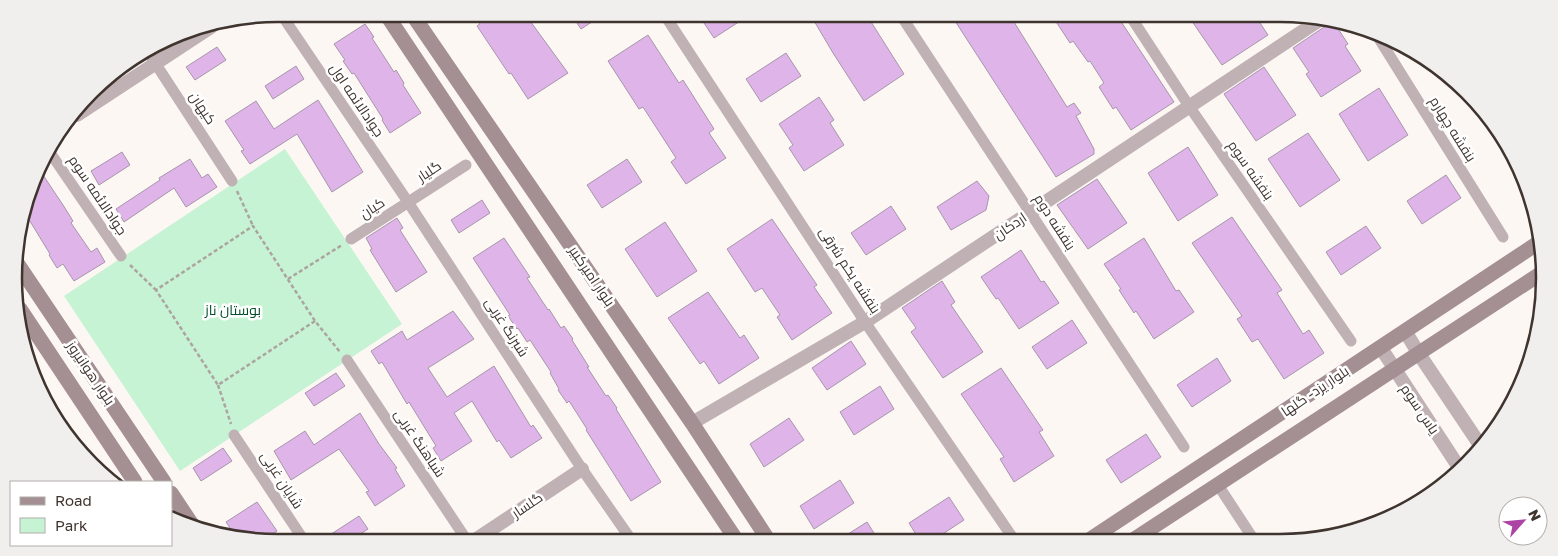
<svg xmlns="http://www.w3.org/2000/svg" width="1558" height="556" font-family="'Golos Text',Cairo,sans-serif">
<rect width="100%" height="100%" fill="#fdf7f4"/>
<!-- green -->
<polygon fill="#c6f3d4" points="285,149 402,324 180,471 64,296"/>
<!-- building -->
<g fill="#dfb5e9" stroke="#a795ab">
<polygon points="473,14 525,14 568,73 528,99 511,73 509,74 477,26 480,24"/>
<polygon points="571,14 604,14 581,29"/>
<polygon points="698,14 751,14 714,38"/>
<polygon points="810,14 866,14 904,74 864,101 833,53"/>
<polygon points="966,14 1009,14 1067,107 1074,103 1081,113 1076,116 1094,149 1094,154 1056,177 955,21"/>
<polygon points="1051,14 1116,14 1174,102 1131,130 1116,107 1113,109 1099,87 1104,83 1090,61 1088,62 1073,41 1070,43"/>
<polygon points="1187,14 1254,14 1268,35 1222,65"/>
<polygon points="1333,21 1348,44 1345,46 1361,71 1321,97 1306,74 1309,72 1293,48"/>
<polygon points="365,24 374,37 372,38 394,72 396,70 404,83 403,85 421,113 390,133 382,120 383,119 354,73 352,74 343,61 345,60 334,44"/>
<polygon points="648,35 679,83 683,80 714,129 709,133 726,158 686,184 671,162 676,158 643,107 639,109 608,61"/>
<polygon points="217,47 226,60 195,80 186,67"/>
<polygon points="786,53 801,76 761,102 746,79"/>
<polygon points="296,66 304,79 273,99 265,86"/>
<polygon points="1264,67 1296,115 1256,141 1224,94"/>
<polygon points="1379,88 1408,135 1368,161 1339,114"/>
<polygon points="819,97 834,120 830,123 844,145 804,171 789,148 793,145 779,124"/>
<polygon points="318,100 363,172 332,192 297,134 250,164 241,151 244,150 225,121 256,101 274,129"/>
<polygon points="1308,133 1340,180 1300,207 1268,159"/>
<polygon points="1188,147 1218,195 1178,221 1148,173"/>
<polygon points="122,152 130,165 99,185 91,171"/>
<polygon points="190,159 202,178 208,174 217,187 186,207 174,188 124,222 116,209 160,180 159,178"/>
<polygon points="627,159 642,182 602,208 587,185"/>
<polygon points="39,169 63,205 73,221 71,223 91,252 97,248 105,262 74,281 63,264 57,268 49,255 50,254 25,213"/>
<polygon points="1446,175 1461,198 1422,224 1407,201"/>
<polygon points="1097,179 1127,223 1088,249 1057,205"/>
<polygon points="977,181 989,196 986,210 951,230 937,207"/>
<polygon points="482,200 490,213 459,233 451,220"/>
<polygon points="891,206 906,229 866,255 851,233"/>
<polygon points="1232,217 1282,290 1277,293 1303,334 1309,330 1324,353 1284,379 1258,339 1252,342 1237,319 1242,316 1192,243"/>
<polygon points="397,218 403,228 400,230 427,272 396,292 370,250 372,249 366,238"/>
<polygon points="772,219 817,285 814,287 832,313 792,340 777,317 780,315 762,288 755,292 727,249"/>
<polygon points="665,222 697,271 657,297 625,249"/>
<polygon points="1366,226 1381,248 1341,275 1326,252"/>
<polygon points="504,238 530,277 527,278 548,310 549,309 561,328 564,326 573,339 572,340 589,367 587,367 606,396 608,395 617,408 616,409 661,482 631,501 586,430 587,429 569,401 567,403 558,390 559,389 550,373 551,372 530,340 527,342 518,328 517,329 508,316 510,315 473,258"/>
<polygon points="1144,238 1176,291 1179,290 1194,312 1154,339 1136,311 1134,313 1119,290 1121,289 1104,264"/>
<polygon points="1021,250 1041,282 1044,281 1059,303 1019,329 998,298 996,299 981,277"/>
<polygon points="942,281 955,302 951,305 983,352 943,378 911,332 916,328 902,308"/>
<polygon points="708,292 740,338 744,335 759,358 719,384 704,361 700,364 668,318"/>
<polygon points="453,311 474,339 428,368 447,397 494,366 531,427 533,425 542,438 511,458 499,440 497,442 472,401 454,413 472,441 441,461 433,448 436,446 409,402 407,404 382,362 379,364 371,351 402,331 407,340"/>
<polygon points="1072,320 1087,343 1047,369 1032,347"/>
<polygon points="851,341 866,364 827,390 812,368"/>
<polygon points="1217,358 1231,381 1192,407 1177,385"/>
<polygon points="1001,368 1043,430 1039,432 1054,456 1014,482 1000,459 1004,457 961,394"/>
<polygon points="336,373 345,386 314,406 305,393"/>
<polygon points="880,386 894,409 854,435 840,412"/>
<polygon points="360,413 379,444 397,468 395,469 405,486 375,506 366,492 369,491 339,449 291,480 274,451 305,431 314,445"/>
<polygon points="789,418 804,440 764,467 750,444"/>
<polygon points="1146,434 1161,457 1121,483 1106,460"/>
<polygon points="223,448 232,461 201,481 193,468"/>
<polygon points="840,480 854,503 814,529 800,506"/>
<polygon points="949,497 964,520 932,541 920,541 909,523"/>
<polygon points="257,502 277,531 263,540 236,537 226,522"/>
<polygon points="359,516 368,529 348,542 319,542"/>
<polygon points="867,522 879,541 837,541"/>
</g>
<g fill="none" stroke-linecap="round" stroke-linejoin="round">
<!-- path -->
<g stroke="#ada4a0" stroke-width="2.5" stroke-dasharray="4 2.5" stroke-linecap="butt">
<polyline points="237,191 253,226"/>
<polyline points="130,265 156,290"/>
<polyline points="288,279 342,245"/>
<polyline points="315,321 218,385 156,290 253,226 315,321 340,352"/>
<polyline points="218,385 231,424"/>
</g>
<!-- minor -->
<g stroke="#c0b1b4" stroke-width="11">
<polyline points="281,14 408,202 582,469 632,541"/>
<polyline points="664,14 865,322 1015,541"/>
<polyline points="900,14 1184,447"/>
<polyline points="1129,14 1189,106 1351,341"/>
<polyline points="1378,37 1503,237"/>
<polyline points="148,52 232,181"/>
<polyline points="49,151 121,256"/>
<polyline points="351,239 466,165"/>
<polyline points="347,360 468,542"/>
<polyline points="234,435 305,542"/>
<polyline points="1218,485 1254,540"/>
</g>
<!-- tertiary -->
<g stroke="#c0b1b4" stroke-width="14">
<polyline points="77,115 211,27"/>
<polyline points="1405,331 1419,354 1480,445"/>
<polyline points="1381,348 1460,469"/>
<polyline points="692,423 865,322 1321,19"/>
<polyline points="472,542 582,469"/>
</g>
<!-- secondary -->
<g stroke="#a48f93" stroke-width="15">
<polyline points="386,14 737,541"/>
<polyline points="412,14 692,423 769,541"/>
<polyline points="17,263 164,482"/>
<polyline points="20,309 135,482"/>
<polyline points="171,493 193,526"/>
<polyline points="1089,540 1541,241"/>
<polyline points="1133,540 1540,274"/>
</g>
</g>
<g text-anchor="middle" stroke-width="5" stroke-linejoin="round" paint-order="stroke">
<!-- street labels -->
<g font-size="14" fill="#3f342e" stroke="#fff">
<text transform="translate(357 100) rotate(56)" y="5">جوادالائمه اول</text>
<text transform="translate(203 108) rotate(57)" y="5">کیهان</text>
<text transform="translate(1453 129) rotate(58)" y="5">بنفشه چهارم</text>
<text transform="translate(1251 170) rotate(55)" y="5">بنفشه سوم</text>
<text transform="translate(429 171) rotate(-33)" y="5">گلیار</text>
<text transform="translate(98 195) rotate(56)" y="5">جوادالائمه سوم</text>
<text transform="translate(372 208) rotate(-33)" y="5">کیان</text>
<text transform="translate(1055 222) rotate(57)" y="5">بنفشه دوم</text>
<text transform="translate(1010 226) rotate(-34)" y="5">اردکان</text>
<text transform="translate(850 270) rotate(57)" y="5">بنفشه یکم شرقی</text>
<text transform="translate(592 276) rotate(56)" y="5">بلوار امیرکبیر</text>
<text transform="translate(507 327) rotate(57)" y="5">شبرنگ غربی</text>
<text transform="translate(91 373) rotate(56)" y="5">بلوار هوانیروز</text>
<text transform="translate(1315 391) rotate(-34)" y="5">بلوار یزد- گلها</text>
<text transform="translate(1420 409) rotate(56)" y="5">یاس سوم</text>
<text transform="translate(420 443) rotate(56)" y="5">شباهنگ غربی</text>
<text transform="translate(282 480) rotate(57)" y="5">شایان غربی</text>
<text transform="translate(527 505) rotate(-34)" y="5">گلسار</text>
</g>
<!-- park labels -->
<g font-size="14" fill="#004c28" stroke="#fff">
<text x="233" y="315">بوستان ناز</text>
</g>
</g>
<!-- crop -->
<path d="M0 0H1558V556H0ZM278 22H1280A256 256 0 0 1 1536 278V278A256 256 0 0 1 1280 534H278A256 256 0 0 1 22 278V278A256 256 0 0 1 278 22Z" fill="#f0efee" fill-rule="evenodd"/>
<path fill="none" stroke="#3f342e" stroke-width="2.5" d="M278 22H1280A256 256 0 0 1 1536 278V278A256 256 0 0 1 1280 534H278A256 256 0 0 1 22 278V278A256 256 0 0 1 278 22Z"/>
<!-- legend -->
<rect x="10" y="481" width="162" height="65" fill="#ffffff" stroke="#b2aeab"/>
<rect x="20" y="497" width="25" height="8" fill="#a48f93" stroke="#b2aeab"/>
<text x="55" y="506" font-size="15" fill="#3f342e">Road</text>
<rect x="20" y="518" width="25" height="15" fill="#c6f3d4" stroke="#b2aeab"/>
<text x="55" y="531" font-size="15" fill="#3f342e">Park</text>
<!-- north arrow -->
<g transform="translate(1523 521) rotate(63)"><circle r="24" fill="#ffffff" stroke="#b2aeab"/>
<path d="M0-4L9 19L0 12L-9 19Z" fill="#ac43a5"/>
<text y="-8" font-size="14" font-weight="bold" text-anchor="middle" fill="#3f342e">N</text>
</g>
</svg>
